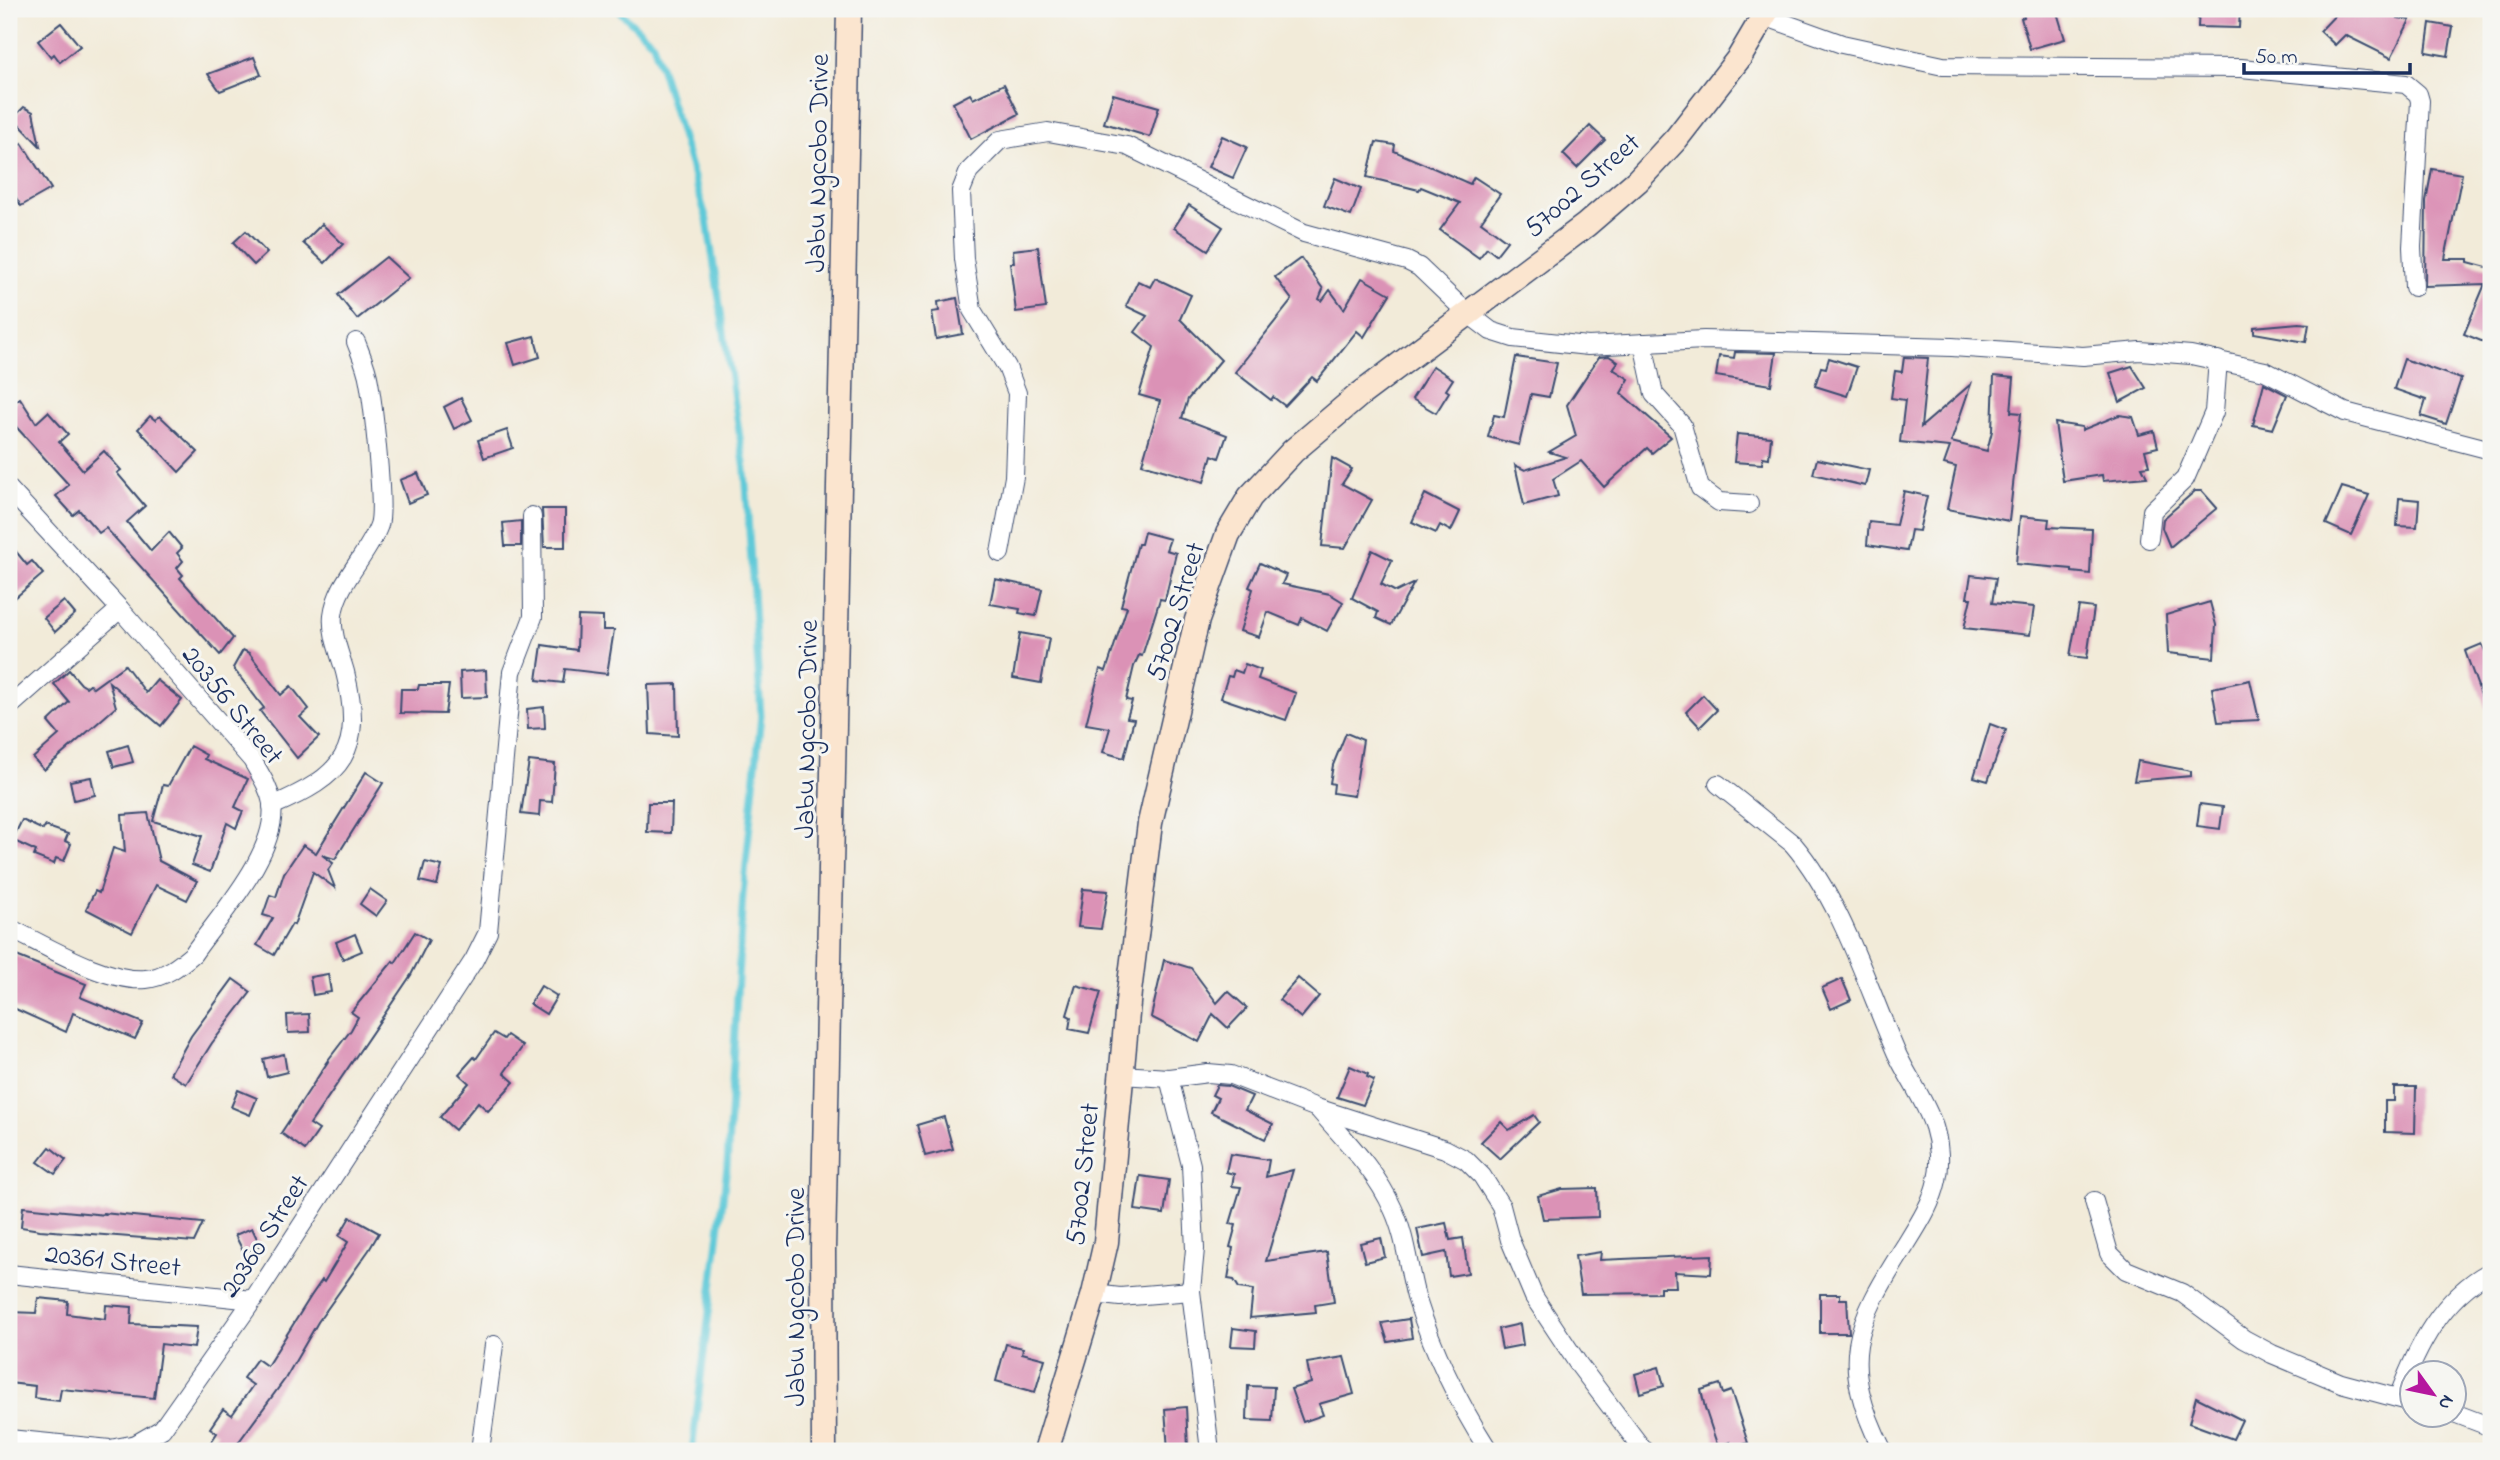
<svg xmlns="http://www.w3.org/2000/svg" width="2500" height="1460" font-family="'Indie Flower',sans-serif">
<rect width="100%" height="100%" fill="#f6f6f2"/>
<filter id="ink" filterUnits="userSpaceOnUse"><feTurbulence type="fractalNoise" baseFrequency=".0143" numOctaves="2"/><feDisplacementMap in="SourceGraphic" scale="14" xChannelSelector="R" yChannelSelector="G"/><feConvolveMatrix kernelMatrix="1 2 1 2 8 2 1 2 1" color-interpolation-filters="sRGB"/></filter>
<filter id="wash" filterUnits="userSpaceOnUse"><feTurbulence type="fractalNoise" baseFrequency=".00686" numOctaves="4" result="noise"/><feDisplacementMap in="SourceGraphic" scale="28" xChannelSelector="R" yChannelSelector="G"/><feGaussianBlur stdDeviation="1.57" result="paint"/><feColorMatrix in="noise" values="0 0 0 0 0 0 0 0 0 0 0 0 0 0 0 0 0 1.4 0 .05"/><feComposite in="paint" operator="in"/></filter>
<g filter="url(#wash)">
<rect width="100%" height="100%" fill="#f2ebd9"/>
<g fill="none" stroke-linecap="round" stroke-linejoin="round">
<!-- stream -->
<polyline stroke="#5ec9d8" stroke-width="7" points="617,9 653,43 707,220 745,470 761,715 743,894 727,1166 692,1451"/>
</g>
<g id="blocks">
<!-- building -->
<g fill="#db92b6">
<polygon points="2022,9 2056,9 2065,39 2030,49 2021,18 2024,17"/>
<polygon points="2199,9 2240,9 2239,28 2198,27"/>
<polygon points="2341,9 2400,9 2398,18 2410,20 2391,58 2345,35 2335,45 2320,31"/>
<polygon points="61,23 80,46 60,62 54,54 51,57 38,41"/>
<polygon points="2430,23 2453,27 2448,56 2426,52"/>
<polygon points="254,57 261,75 220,91 208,74"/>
<polygon points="1004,84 1019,114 971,139 953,103 970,94 973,99"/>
<polygon points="1113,94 1159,107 1150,137 1104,123"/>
<polygon points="24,107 33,112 40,146 17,122 15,116"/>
<polygon points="1590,126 1605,140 1577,168 1563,154"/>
<polygon points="1222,136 1247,147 1233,178 1208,167"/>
<polygon points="1376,142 1395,145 1394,151 1470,184 1474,177 1500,194 1481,222 1507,241 1496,255 1487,248 1479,258 1440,230 1460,203 1421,187 1419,190 1367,177"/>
<polygon points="22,143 51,189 21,206 9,186 9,152"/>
<polygon points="2432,169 2462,174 2445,259 2468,259 2468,262 2491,268 2491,345 2464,334 2485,284 2425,286 2426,201"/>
<polygon points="1335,178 1361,189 1351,216 1324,206"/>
<polygon points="1189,205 1223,227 1208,250 1174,228"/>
<polygon points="322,224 343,244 325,263 303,243"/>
<polygon points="246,231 267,253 254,265 233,243"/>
<polygon points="1038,247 1046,308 1016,312 1010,263 1014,263 1013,250"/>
<polygon points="386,257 409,278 357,319 338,295"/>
<polygon points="1301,258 1323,289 1319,299 1322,301 1330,290 1344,309 1362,278 1390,294 1364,337 1357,331 1317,381 1312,377 1285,406 1273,397 1271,400 1235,372 1292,300 1275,277"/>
<polygon points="1155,278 1191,295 1180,319 1221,360 1188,399 1182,418 1227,435 1219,458 1212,455 1204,482 1142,464 1160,401 1139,395 1154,347 1135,332 1147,316 1126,306 1138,281 1150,287"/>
<polygon points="957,298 963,334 936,339 932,312 939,311 938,302"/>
<polygon points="2299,323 2309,324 2306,342 2254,333 2254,327"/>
<polygon points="534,336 540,357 515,365 508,343"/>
<polygon points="1735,352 1776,353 1771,385 1716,376 1719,356 1734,358"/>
<polygon points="1609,356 1618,362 1613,369 1629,379 1621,393 1671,437 1652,453 1647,448 1604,487 1581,461 1553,479 1558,496 1524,505 1515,465 1525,470 1566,457 1549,452 1576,436 1567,405 1599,357"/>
<polygon points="1516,357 1557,363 1549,397 1531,394 1519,445 1488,437 1494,415 1504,417"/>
<polygon points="1904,357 1928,358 1921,427 1971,384 1951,442 1987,451 1992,431 1994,376 2014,378 2011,412 2021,413 2009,521 1947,509 1956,467 1944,464 1950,447 1900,442 1905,400 1891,398 1895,371 1902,372"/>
<polygon points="1829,358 1857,367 1847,396 1815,386 1821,367 1826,368"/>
<polygon points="2404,359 2461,379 2446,424 2421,416 2426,400 2394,389"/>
<polygon points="1433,366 1453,379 1446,390 1449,392 1436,413 1412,399"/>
<polygon points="2132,366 2146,388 2120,402 2110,373"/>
<polygon points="2264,383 2287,395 2273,429 2253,425"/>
<polygon points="20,398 36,423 48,412 68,434 59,442 83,470 104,451 121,470 117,473 145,506 127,522 151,551 169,532 182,548 177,553 183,561 177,568 183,575 180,578 233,638 220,655 106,528 99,533 79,510 73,515 56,496 69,485 9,419 9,406"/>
<polygon points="461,398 472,420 454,429 444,407"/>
<polygon points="2119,415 2133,417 2139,435 2154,431 2158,447 2145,450 2149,466 2142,467 2147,477 2103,481 2102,475 2063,481 2055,423 2082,427 2082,430"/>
<polygon points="150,416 155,420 160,416 198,452 179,472 138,429"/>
<polygon points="507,430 513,448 484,458 478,440"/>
<polygon points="1737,434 1771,437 1769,458 1763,457 1762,464 1734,462"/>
<polygon points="1332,458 1352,469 1342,484 1372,500 1345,548 1322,546"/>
<polygon points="1817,459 1869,470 1865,486 1813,474"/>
<polygon points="418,473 427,495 408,503 400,480"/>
<polygon points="2342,487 2369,495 2351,535 2326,524"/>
<polygon points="1904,491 1927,496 1919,531 1911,530 1907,551 1867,545 1869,522 1896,525"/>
<polygon points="2195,491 2202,491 2217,508 2170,547 2162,528 2163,519"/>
<polygon points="1425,494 1460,512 1451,531 1440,525 1436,533 1412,522"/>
<polygon points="2399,498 2419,500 2417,527 2397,526"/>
<polygon points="542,509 565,509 565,547 544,547"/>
<polygon points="2020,516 2049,519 2048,527 2092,529 2090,574 2072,572 2072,569 2016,564"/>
<polygon points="521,521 521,546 505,546 503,523"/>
<polygon points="1144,532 1170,539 1166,550 1176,553 1165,600 1160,599 1142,656 1139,655 1134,666 1126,700 1132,701 1127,718 1134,719 1124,758 1103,752 1110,728 1086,724 1100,669 1106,671 1127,607 1121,606 1138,544 1141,544"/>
<polygon points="9,543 27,565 32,561 43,574 9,603"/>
<polygon points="1372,550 1392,560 1381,584 1396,592 1414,583 1391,625 1376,618 1378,612 1352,598"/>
<polygon points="1260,563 1286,575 1282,584 1330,594 1343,602 1327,631 1302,618 1299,625 1268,612 1259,637 1240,631 1253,589 1249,587"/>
<polygon points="1971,575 1996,578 1992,603 2034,607 2030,635 1964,628 1971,598 1967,598"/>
<polygon points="995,579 1042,589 1036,616 1019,613 1020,609 990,604"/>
<polygon points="64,601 75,614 55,632 44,618"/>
<polygon points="2210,602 2216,625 2214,658 2168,653 2166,615"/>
<polygon points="2079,606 2094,608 2087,658 2070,656"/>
<polygon points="578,616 603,617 603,630 614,630 607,674 565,669 563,683 537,680 542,645 577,650"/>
<polygon points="1020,633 1049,638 1041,683 1013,678"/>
<polygon points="2482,644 2491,663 2489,717 2465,651"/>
<polygon points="243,650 249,653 281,695 291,686 309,709 300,717 319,737 297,758 260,711 264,708 233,668"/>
<polygon points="1245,664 1261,670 1258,679 1296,693 1286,720 1221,698 1228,676 1232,677 1234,670 1242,673"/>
<polygon points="125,665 146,693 157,680 182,700 161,726 109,682 116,707 44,770 33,758 59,735 48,722 69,702 54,684 69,670 81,684 86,687 90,684 93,688"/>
<polygon points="486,670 487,697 461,698 460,672"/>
<polygon points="2250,680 2259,720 2218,722 2212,688"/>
<polygon points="677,684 678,736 650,734 648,685"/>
<polygon points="419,685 449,685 445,714 400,713 401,689 418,689"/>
<polygon points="1703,695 1717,710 1700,727 1686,712"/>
<polygon points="544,707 545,728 528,729 527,709"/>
<polygon points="1990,724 2006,730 1988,781 1974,777"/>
<polygon points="1346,733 1363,740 1354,796 1333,793 1334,784 1330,783 1333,765"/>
<polygon points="128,745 133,762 114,767 109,751"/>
<polygon points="190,746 206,755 204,759 248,779 235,807 243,811 236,828 227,823 210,872 192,865 202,836 153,821 163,785 168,786"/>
<polygon points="529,761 555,764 552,802 540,801 539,816 521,814"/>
<polygon points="2138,761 2191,771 2191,776 2134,781"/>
<polygon points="366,772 383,783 335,859 322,855 333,863 328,870 335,888 313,872 294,925 292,924 274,955 257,945 273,918 263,915 270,895 276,897 284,873 303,845 316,853"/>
<polygon points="91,777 95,795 74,800 70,781"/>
<polygon points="648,803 672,803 671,833 647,832"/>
<polygon points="2200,804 2223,807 2220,829 2197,826"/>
<polygon points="148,813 159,861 197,881 187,900 156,885 132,933 86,909 95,891 99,893 113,848 125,852 122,815"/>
<polygon points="22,820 43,830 45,826 68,834 65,841 71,844 64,861 56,858 54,864 34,856 36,851 12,840"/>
<polygon points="425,862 442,866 437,885 420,881"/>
<polygon points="370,889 387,901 376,916 360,904"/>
<polygon points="1083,889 1108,891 1101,929 1078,927"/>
<polygon points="415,932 429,940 411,975 310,1124 319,1130 305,1150 281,1133 327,1063 325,1064 351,1030 358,1017 351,1012 393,961 395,963"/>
<polygon points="355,934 362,951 343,959 336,942"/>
<polygon points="9,953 86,984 80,997 143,1023 135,1039 73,1013 66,1032 9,1006"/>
<polygon points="1164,960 1191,968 1217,1003 1228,991 1247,1008 1228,1028 1213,1014 1199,1042 1151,1017"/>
<polygon points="328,974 331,992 313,995 310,977"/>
<polygon points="1298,978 1319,996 1301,1018 1279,1000"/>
<polygon points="233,979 251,992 212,1043 186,1084 170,1074 191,1036"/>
<polygon points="1842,979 1851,1000 1831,1009 1822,988"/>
<polygon points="1076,985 1101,992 1089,1033 1069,1029 1071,1017 1067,1015"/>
<polygon points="541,986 557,996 546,1014 530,1004"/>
<polygon points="309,1014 310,1032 288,1033 287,1015"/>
<polygon points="494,1033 504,1039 507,1035 523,1046 504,1073 514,1082 488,1111 478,1102 455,1130 440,1117 469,1083 459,1074 474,1057 476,1059"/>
<polygon points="284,1054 287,1072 267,1077 263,1059"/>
<polygon points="1350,1066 1368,1074 1367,1077 1374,1080 1363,1105 1337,1097"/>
<polygon points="1217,1085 1228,1086 1252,1096 1245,1110 1273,1124 1265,1139 1211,1112 1218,1098 1212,1095"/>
<polygon points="2394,1087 2416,1087 2415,1133 2385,1132 2385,1101 2394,1101"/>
<polygon points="238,1090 257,1098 250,1115 231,1107"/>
<polygon points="1534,1115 1539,1122 1500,1159 1481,1142 1501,1122 1509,1130"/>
<polygon points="944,1117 953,1149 925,1156 917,1125"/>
<polygon points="50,1147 66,1160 55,1174 38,1162"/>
<polygon points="1230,1154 1269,1160 1266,1177 1293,1170 1266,1261 1327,1252 1334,1302 1315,1305 1316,1312 1250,1318 1253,1290 1239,1288 1234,1280 1228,1279 1233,1248 1230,1247 1236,1225 1230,1224 1241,1187 1232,1186 1234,1174 1226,1172"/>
<polygon points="1140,1176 1169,1180 1164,1214 1135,1210"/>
<polygon points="1597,1188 1598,1217 1543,1219 1538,1196 1562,1189"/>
<polygon points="23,1207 106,1215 103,1213 203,1223 194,1242 40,1230 21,1227"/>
<polygon points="350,1217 379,1233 369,1250 318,1322 285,1379 232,1451 205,1451 217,1433 210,1428 223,1409 232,1415 253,1385 243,1378 257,1359 267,1366 311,1296 322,1280 324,1282 348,1242 339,1236"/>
<polygon points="1446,1223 1450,1240 1463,1238 1468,1273 1449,1276 1446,1252 1423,1257 1417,1229"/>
<polygon points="252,1228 260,1245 244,1253 235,1235"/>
<polygon points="1381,1238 1385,1257 1365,1262 1360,1243"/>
<polygon points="1601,1252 1600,1260 1712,1255 1711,1274 1675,1272 1676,1287 1660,1287 1660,1293 1581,1294 1575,1256"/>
<polygon points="1820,1294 1840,1294 1840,1299 1847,1299 1849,1333 1820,1333"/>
<polygon points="38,1298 68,1301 67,1314 105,1319 106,1305 132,1307 131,1324 197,1327 194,1348 161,1344 154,1398 61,1389 59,1401 34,1398 35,1386 9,1383 9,1325 10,1312 36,1313"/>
<polygon points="1409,1319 1412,1338 1388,1342 1382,1323"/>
<polygon points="1520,1324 1523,1345 1502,1349 1498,1329"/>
<polygon points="1233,1328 1256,1331 1255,1347 1231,1346"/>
<polygon points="1006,1344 1023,1348 1022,1353 1045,1359 1035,1392 996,1381"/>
<polygon points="1344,1357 1354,1394 1319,1404 1323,1415 1303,1422 1291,1389 1311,1383 1307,1363"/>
<polygon points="1659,1367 1664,1386 1640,1393 1635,1374"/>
<polygon points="1720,1384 1723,1394 1731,1391 1748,1443 1732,1448 1730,1442 1718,1447 1705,1408 1701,1390"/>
<polygon points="1248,1386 1274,1387 1272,1421 1247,1420"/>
<polygon points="2196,1397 2242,1420 2233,1439 2189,1423"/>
<polygon points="1186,1407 1188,1448 1168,1450 1165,1409"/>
</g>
</g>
</g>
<g filter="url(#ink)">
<use href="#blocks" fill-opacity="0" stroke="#3b4b70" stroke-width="2"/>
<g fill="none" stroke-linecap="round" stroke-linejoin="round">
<defs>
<g id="street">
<polyline points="1764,16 1842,44 1943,66 2241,68 2406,84 2418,94 2420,101 2412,247 2414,287"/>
<polyline points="1643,343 1654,394 1682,425 1700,488 1719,502 1749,504"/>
<path d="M 9,489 L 120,609 L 252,760 C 260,774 269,787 272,803 C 279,852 219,916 193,954 C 179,966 165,977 146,979 C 106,983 45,945 9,928"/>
<polyline points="2149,539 2152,511 2185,479 2214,412 2218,360"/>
<polyline points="1000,553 1014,477 1017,393 1007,367 972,310 964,259 961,191 969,171 1000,140 1048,132 1127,146 1304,233 1407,261 1419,267 1466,312 1491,331 1513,338 1588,346 1704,340 1952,347 2083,356 2140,351 2191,355 2265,371 2345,412 2491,450"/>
<polyline points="9,707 120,609"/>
<path d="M 1718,784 L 1793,844 C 1842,902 1866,983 1896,1052 C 1908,1078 1925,1100 1934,1127 C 1939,1143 1941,1164 1937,1180 C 1932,1204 1918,1225 1905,1246 C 1854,1326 1838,1361 1883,1451"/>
<path d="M 272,806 C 343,776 365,751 345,672 C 340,654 331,634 333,615 C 337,582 368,556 379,525 C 385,507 373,405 369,382 C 367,368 361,355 356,342"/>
<polyline points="1121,1075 1169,1078 1208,1073 1231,1075 1317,1108 1445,1149 1466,1160 1482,1176 1501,1206 1510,1240 1534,1297 1579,1365 1644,1451"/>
<polyline points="1169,1078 1191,1165 1195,1249 1191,1291 1210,1451"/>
<path d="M 1320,1111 C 1347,1142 1376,1171 1393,1209 C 1406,1237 1408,1268 1416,1297 C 1434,1354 1457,1401 1489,1451"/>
<polyline points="2094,1201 2109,1253 2126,1270 2182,1293 2244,1339 2272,1354 2341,1383 2412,1402"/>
<polyline points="9,1274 253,1300"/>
<polyline points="1094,1294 1120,1297 1191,1291"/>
<path d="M 2398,1398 C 2417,1347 2441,1298 2491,1271"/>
<polyline points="2454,1413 2491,1427"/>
<polyline points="9,1439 110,1449 136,1444 162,1429 253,1300 474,960 488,932 512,672 533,617 532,516"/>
<polyline points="480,1451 494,1345"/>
</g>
<g id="secondary">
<polyline points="824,1451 823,1250 849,9"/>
<polyline points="1046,1451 1094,1294 1106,1242 1129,992 1150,823 1197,620 1228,534 1250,497 1293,451 1358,396 1586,225 1637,181 1676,139 1739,58 1768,9"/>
</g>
</defs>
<!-- street casing -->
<use href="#street" stroke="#3b4b70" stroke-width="20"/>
<!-- secondary casing -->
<use href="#secondary" stroke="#3b4b70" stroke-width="27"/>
<!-- street -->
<use href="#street" stroke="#fff" stroke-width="18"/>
<!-- secondary -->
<use href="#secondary" stroke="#fbe5cf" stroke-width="24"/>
</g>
</g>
<g text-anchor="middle" stroke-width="6" stroke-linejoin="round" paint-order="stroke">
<!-- street labels -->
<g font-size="28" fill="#1b2f5e" stroke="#f6f6f2">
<text transform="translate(816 163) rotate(-89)" y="10">Jabu Ngcobo Drive</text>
<text transform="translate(1581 184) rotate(-41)" y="10">57002 Street</text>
<text transform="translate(1174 611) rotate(-73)" y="10">57002 Street</text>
<text transform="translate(234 704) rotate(51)" y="10">20356 Street</text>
<text transform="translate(805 729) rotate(-89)" y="10">Jabu Ngcobo Drive</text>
<text transform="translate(1081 1174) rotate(-84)" y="10">57002 Street</text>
<text transform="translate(263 1235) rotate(-57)" y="10">20360 Street</text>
<text transform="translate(113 1259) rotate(6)" y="10">20361 Street</text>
<text transform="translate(794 1297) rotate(-90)" y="10">Jabu Ngcobo Drive</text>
</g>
</g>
<!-- margin -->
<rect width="2500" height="1460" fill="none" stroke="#f6f6f2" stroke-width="35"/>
<!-- north arrow -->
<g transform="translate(2433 1394) rotate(123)"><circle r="33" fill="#f6f6f2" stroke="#9ea6b7" stroke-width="2"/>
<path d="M0-5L12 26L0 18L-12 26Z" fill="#b5179e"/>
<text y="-10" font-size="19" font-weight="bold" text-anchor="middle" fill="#1b2f5e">N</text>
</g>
<!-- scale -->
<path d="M2244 63v10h166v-10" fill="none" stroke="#1b2f5e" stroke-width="3.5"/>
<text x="2255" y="63" font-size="21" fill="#1b2f5e" stroke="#f6f6f2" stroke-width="5" paint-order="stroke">50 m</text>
</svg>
